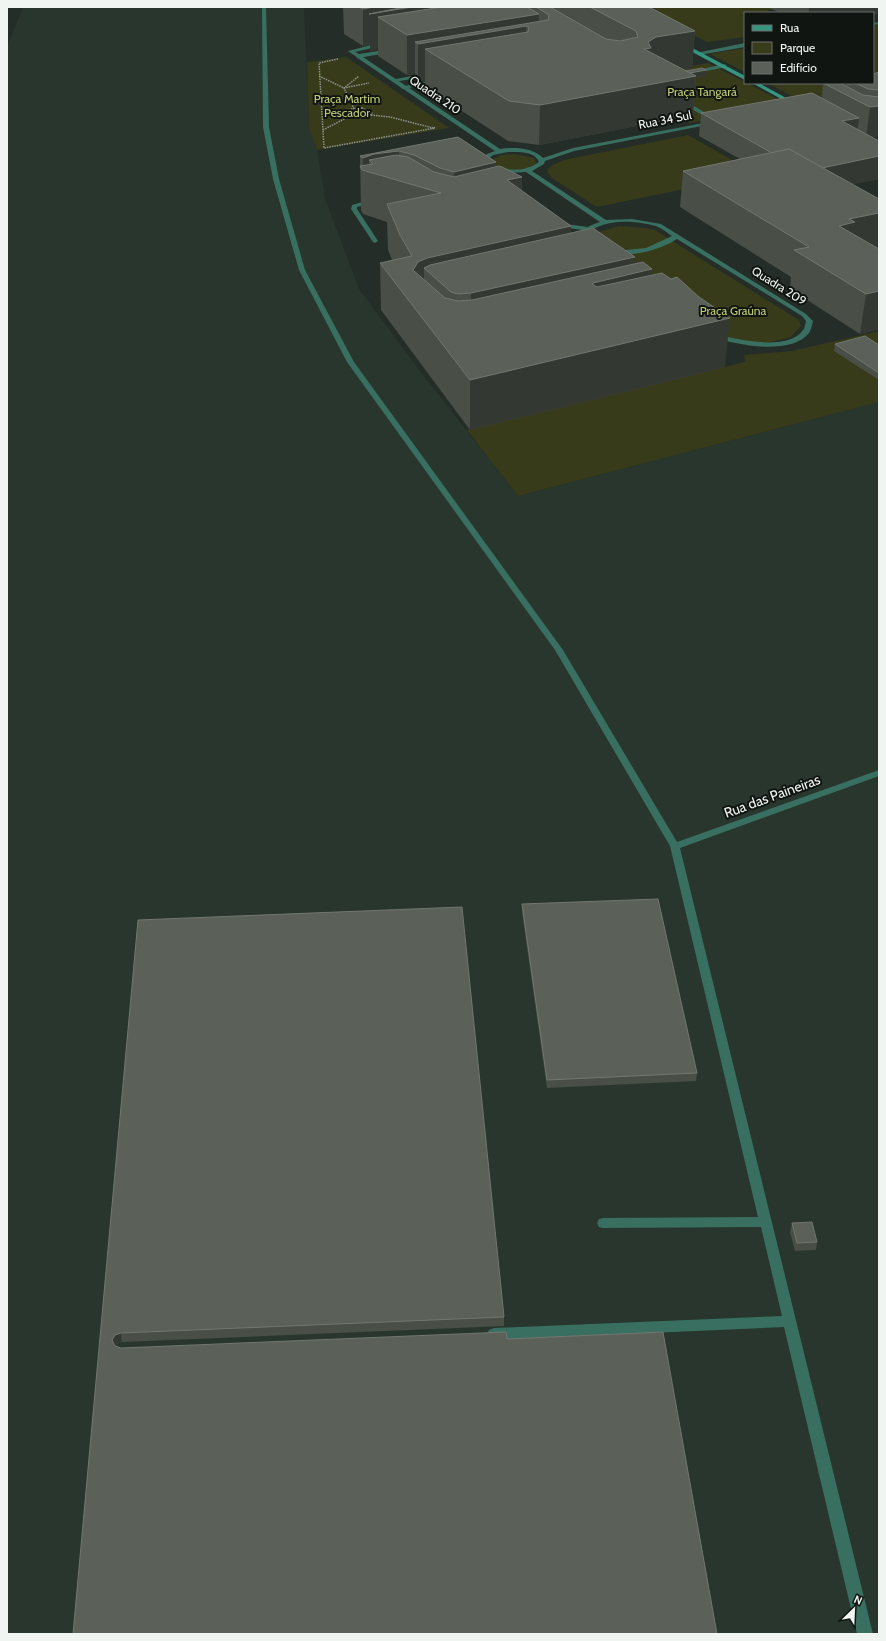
<svg xmlns="http://www.w3.org/2000/svg" width="886" height="1641" font-family="Cabin,sans-serif">
<rect width="100%" height="100%" fill="#252d28"/>
<!-- built -->
<polygon fill="#28362d" points="23,7 304,7 309,128 317,150 325,198 359,289 420,371 518,496 879,402 879,1634 7,1634 7,47"/>
<!-- green -->
<g fill="#373b1a">
<polygon points="662,7 783,7 767,10 772,13 745,13 745,37 707,42 645,10"/>
<polygon points="879,24 879,87 803,102 767,83 873,83 873,25"/>
<polygon points="745,48 745,72 710,54"/>
<polygon points="346,57 449,128 317,150 309,128 307,62"/>
<polygon points="708,63 787,104 690,123 613,79"/>
<polygon points="688,135 757,174 597,207 552,178 548,173 548,169 553,165 564,160"/>
<path d="M 515,154 L 534,158 L 536,163 C 526,173 504,171 492,164 L 493,159 L 501,155 Z"/>
<polygon points="619,226 645,228 655,230 799,320 801,326 791,337 767,343 751,343 723,337 596,234 602,231"/>
<polygon points="879,331 879,402 518,496 467,430 745,362 744,355 792,351"/>
</g>
<g fill="none" stroke-linecap="round" stroke-linejoin="round">
<!-- path -->
<g stroke="#8d938f" stroke-width="1.5" stroke-dasharray="1.5 1" stroke-linecap="butt">
<polyline points="338,59 319,63 324,148 435,128 433,127"/>
<polyline points="319,76 344,88 369,83"/>
<path d="M 362,108 L 372,113 C 365,120 357,117 348,117 L 344,113 L 350,109 Z"/>
<polyline points="354,109 344,88 359,76"/>
<polyline points="371,115 390,117 433,128"/>
<polyline points="323,130 348,117"/>
</g>
<!-- lane -->
<g fill="#386f60" fill-rule="evenodd">
<polygon points="262,7 266,7 269,127 279,179 305,270 354,362 563,650 677,842 879,770 879,776 680,848 873,1634 857,1634 784,1327 494,1340 489,1338 487,1334 489,1330 494,1328 782,1316 761,1227 603,1228 599,1227 597,1223 599,1219 603,1218 758,1217 670,846 555,650 347,362 299,270 273,179 263,127"/>
<polygon points="383,42 385,43 385,45 355,52 359,54 391,49 394,51 393,52 358,58 348,51"/>
<polygon points="724,64 726,65 726,67 692,74 689,72"/>
<polygon points="427,73 430,75 429,76 394,82 391,80"/>
<polygon points="439,79 442,81 441,82 403,89 400,87"/>
<polygon points="681,101 685,101 718,120 713,121 681,103"/>
<polygon points="373,199 375,200 375,202 357,207 357,209 378,241 375,243 373,242 351,209 352,205"/>
<polygon points="558,223 588,227 591,229 588,231 556,226 556,224"/>
</g>
<!-- street -->
<g fill="#386f60" fill-rule="evenodd">
<polygon points="879,22 879,24 873,25 873,23"/>
<polygon points="745,43 745,47 699,55 696,53"/>
<path d="M 356,55 L 360,55 L 500,149 C 514,147 532,147 543,158 L 573,148 L 714,121 L 715,122 L 712,124 L 574,151 L 545,161 L 544,164 L 532,171 L 606,220 L 632,219 L 661,224 L 806,314 L 813,321 C 812,325 811,330 809,333 C 791,356 736,345 713,337 L 713,335 L 715,334 C 735,339 788,352 803,330 C 805,328 805,324 806,321 L 802,316 L 677,239 C 658,251 637,255 615,255 L 612,253 L 615,251 L 646,248 L 672,236 C 667,233 662,228 656,226 C 634,220 596,217 583,240 L 579,240 C 578,230 591,225 600,222 L 526,172 L 506,173 L 483,165 L 481,160 L 487,154 L 495,151 L 356,57 ZM 508,152 C 518,152 535,151 539,162 C 524,173 504,171 488,163 L 487,160 L 493,155 Z"/>
</g>
<!-- secondary -->
<g fill="#35957e" fill-rule="evenodd">
<polygon points="679,43 683,43 745,76 745,80 679,45"/>
<polygon points="752,83 759,83 799,105 794,106"/>
</g>
</g>
<!-- wall -->
<g fill="#494e46">
<polygon points="343,7 649,7 695,31 692,68 683,69 686,71 706,76 696,77 693,115 539,145 508,141 425,87 425,81 418,82 415,80 415,74 407,75 378,56 378,49 370,51 370,45 363,46 344,34"/>
<polygon points="767,7 879,7 879,13 873,14 873,13 780,13"/>
<polygon points="879,72 879,136 872,137 879,179 852,184 879,329 860,334 790,289 791,277 680,207 683,171 740,159 699,136 701,113 822,98 823,83 846,86 846,83 873,83"/>
<polygon points="458,137 496,162 496,167 522,177 522,191 571,233 635,264 651,275 725,367 470,430 381,310 380,263 392,260 388,250 387,222 363,214 361,210 360,156"/>
<polygon points="835,344 879,345 879,380 834,351"/>
<polygon points="522,904 697,1073 696,1081 547,1088 522,912"/>
<polygon points="138,920 504,1317 504,1326 122,1342 116,1344 115,1346 121,1348 507,1339 73,1634"/>
<polygon points="792,1223 817,1242 816,1250 795,1251 790,1232"/>
</g>
<!-- shaded-wall -->
<g fill="#333932">
<polygon points="374,7 503,7 539,14 538,53 529,27 526,26 525,64 425,49 425,81 418,82 418,44 415,42 415,74 407,75 407,35 378,17 378,49 370,51 370,45 363,46 363,9"/>
<polygon points="809,7 879,7 879,13 873,14 873,13 809,13"/>
<polygon points="695,31 692,68 653,75 661,78 706,70 706,76 696,77 693,115 539,145 540,105 644,49 648,42 656,37"/>
<polygon points="879,106 879,136 866,138 870,107"/>
<polygon points="859,118 856,140 842,121"/>
<polygon points="399,151 399,181 369,160 369,172 363,170 363,158 374,154"/>
<polygon points="879,156 879,179 802,195 805,171"/>
<polygon points="496,162 495,204 454,214 454,172"/>
<polygon points="522,177 521,222 507,180"/>
<polygon points="879,213 879,249 839,226 849,219"/>
<polygon points="571,226 569,271 635,257 634,273 652,269 649,316 471,342 471,293 424,268 424,307 413,270 418,262 427,258"/>
<polygon points="879,291 879,329 860,334 866,294"/>
<polygon points="730,318 725,367 470,430 470,380"/>
<polygon points="121,1333 122,1342 116,1344 114,1348 112,1340 115,1335"/>
</g>
<!-- building -->
<g fill="#5b6058" stroke="#727770">
<polygon points="359,7 374,7 363,9"/>
<polygon points="405,7 412,7 369,14"/>
<polygon points="442,7 527,7 539,14 407,35 378,17"/>
<polygon points="536,7 550,7 606,39 620,41 638,37 636,31 590,7 649,7 695,31 656,37 648,42 651,48 644,49 696,76 540,105 509,101 425,49 528,32 529,27 526,26 418,44 415,42 548,20 549,15"/>
<polygon points="702,68 706,70 690,73 686,71"/>
<polygon points="879,72 879,90 868,89 855,83 873,83 873,74"/>
<polygon points="823,83 840,83 863,95 879,97 879,106 870,107"/>
<polygon points="812,93 859,118 842,121 879,141 879,156 822,168 789,149 772,153 701,113"/>
<polygon points="458,137 496,162 454,172 440,168 414,155 399,151 374,154 363,158 360,156"/>
<polygon points="789,149 879,199 879,213 849,219 855,222 839,226 879,249 879,291 866,294 794,250 809,247 683,171"/>
<polygon points="396,155 408,157 434,172 454,177 499,166 502,167 522,177 507,180 571,226 427,258 418,262 413,270 445,298 458,301 472,300 643,262 652,269 593,283 592,284 597,287 662,273 671,279 677,277 699,297 730,318 470,380 380,263 412,256 400,235 387,204 441,193 362,170 360,166 373,164 369,160"/>
<polygon points="593,228 635,257 471,293 458,294 451,292 424,268 430,265"/>
<polygon points="865,336 879,345 879,373 835,344"/>
<polygon points="658,899 697,1073 547,1080 522,904"/>
<polygon points="462,907 504,1317 121,1333 115,1335 112,1340 115,1346 121,1348 506,1332 507,1339 663,1332 717,1634 73,1634 138,920"/>
<polygon points="812,1222 817,1242 797,1243 792,1223"/>
</g>
<g text-anchor="middle" stroke-width="4" stroke-linejoin="round" paint-order="stroke">
<!-- far-park labels -->
<g font-size="12" fill="#c1cd76" stroke="#111512">
<text x="702" y="96">Praça Tangará</text>
<text x="347" y="103">Praça Martim<tspan x="347" dy="14">Pescador</tspan></text>
<text x="733" y="315">Praça Graúna</text>
</g>
<!-- far-street labels -->
<g font-size="12" fill="#f0f5f1" stroke="#111512">
<text transform="translate(435 95) rotate(34)" y="4">Quadra 210</text>
<text transform="translate(665 120) rotate(-11)" y="4">Rua 34 Sul</text>
<text transform="translate(779 286) rotate(32)" y="4">Quadra 209</text>
</g>
<!-- street labels -->
<g font-size="14" fill="#f0f5f1" stroke="#111512">
<text transform="translate(772 796) rotate(-20)" y="5">Rua das Paineiras</text>
</g>
</g>
<!-- border -->
<rect width="886" height="1641" fill="none" stroke="#f0f5f1" stroke-width="16"/>
<!-- legend -->
<rect x="744" y="12" width="130" height="72" fill="#111512" stroke="#6a6f6b"/>
<rect x="752" y="25" width="20" height="6" fill="#35957e" stroke="#6a6f6b"/>
<text x="780" y="32" font-size="12" fill="#f0f5f1">Rua</text>
<rect x="752" y="42" width="20" height="12" fill="#373b1a" stroke="#6a6f6b"/>
<text x="780" y="52" font-size="12" fill="#f0f5f1">Parque</text>
<rect x="752" y="62" width="20" height="12" fill="#5b6058" stroke="#6a6f6b"/>
<text x="780" y="72" font-size="12" fill="#f0f5f1">Edifício</text>
<!-- north arrow -->
<g transform="translate(854 1609) rotate(24)" stroke="#111512" stroke-width="3" paint-order="stroke">
<path d="M0-3L7 15L0 10L-7 15Z" fill="#f0f5f1"/>
<text y="-6" font-size="11" font-weight="bold" text-anchor="middle" fill="#f0f5f1">N</text>
</g>
</svg>
